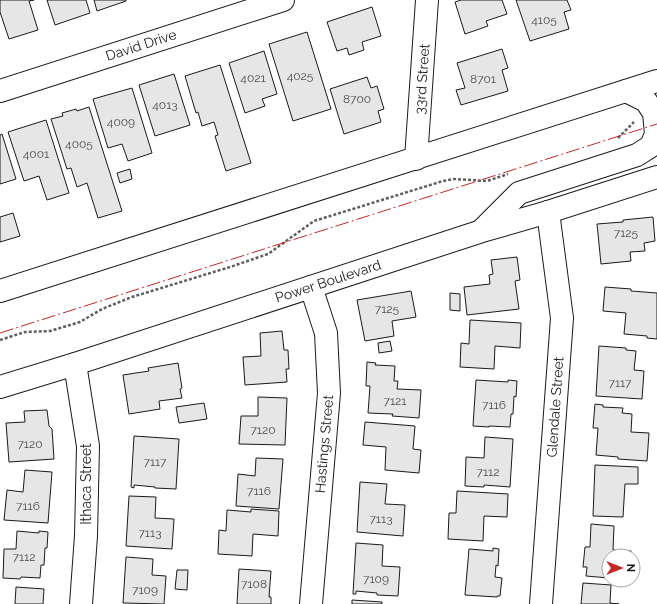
<svg xmlns="http://www.w3.org/2000/svg" width="657" height="604" font-family="Raleway,sans-serif">
<rect width="100%" height="100%" fill="#fff"/>
<!-- building -->
<g fill="#e6e6e6" stroke="#1a1a1a">
<polygon points="0,0 34,0 29,1 38,30 9,39 0,12"/>
<polygon points="47,0 86,0 90,13 55,25"/>
<polygon points="94,0 126,0 126,1 97,11"/>
<polygon points="461,0 502,0 507,14 486,21 488,26 465,34 455,2"/>
<polygon points="516,0 567,0 571,10 564,12 569,29 530,41"/>
<polygon points="372,7 381,36 362,42 364,50 349,55 347,48 337,51 327,22"/>
<polygon points="307,32 331,109 293,121 269,44"/>
<polygon points="502,49 508,68 502,70 508,91 461,105 456,90 465,88 457,63"/>
<polygon points="264,51 277,94 262,99 265,106 245,113 229,63"/>
<polygon points="220,65 251,163 226,171 215,136 218,135 214,122 202,126 198,112 196,113 185,76"/>
<polygon points="174,74 190,125 155,136 139,85"/>
<polygon points="367,77 371,88 377,86 384,109 378,111 381,122 344,134 330,89"/>
<polygon points="132,88 152,153 128,161 122,144 108,148 93,99"/>
<polygon points="89,107 122,211 98,218 87,183 77,187 71,168 67,169 51,119 63,116 62,113 76,109 77,111"/>
<polygon points="46,120 69,193 47,200 39,176 24,181 8,132"/>
<polygon points="2,134 16,179 0,184 0,135"/>
<polygon points="130,169 132,179 120,183 117,173"/>
<polygon points="13,213 20,236 0,242 0,217"/>
<polygon points="653,217 655,241 644,243 645,251 630,252 631,261 601,264 597,224 623,222 623,220"/>
<polygon points="517,257 520,280 515,281 519,309 467,315 464,287 490,284 489,275 493,274 491,260"/>
<polygon points="605,287 631,289 631,291 657,293 657,339 647,338 647,336 624,334 626,313 603,311"/>
<polygon points="411,291 416,317 392,321 394,336 365,341 357,300"/>
<polygon points="450,293 460,294 460,311 450,310"/>
<polygon points="470,320 521,323 520,348 495,346 494,369 460,367 461,343 469,344"/>
<polygon points="282,331 284,350 288,350 289,369 286,369 287,382 245,385 243,357 261,356 260,333"/>
<polygon points="390,341 392,351 379,353 378,343"/>
<polygon points="599,346 626,348 626,350 636,351 634,370 644,371 642,399 596,396"/>
<polygon points="367,362 376,363 375,365 395,366 394,381 398,381 397,389 421,390 419,418 392,416 393,414 368,413 370,386 366,386"/>
<polygon points="178,363 182,388 180,389 182,398 159,401 160,409 129,414 123,375 149,371 148,368"/>
<polygon points="476,380 508,382 508,380 517,381 516,397 514,396 513,414 511,414 510,427 489,426 489,427 473,426"/>
<polygon points="258,397 287,398 285,445 239,444 241,416 258,416"/>
<polygon points="204,403 207,419 179,423 176,407"/>
<polygon points="595,404 603,405 603,407 623,408 622,413 632,414 631,432 649,433 647,461 618,459 618,457 596,455 598,428 593,428"/>
<polygon points="47,410 49,426 52,429 54,459 9,462 6,423 25,422 24,411"/>
<polygon points="365,422 415,426 413,449 421,450 419,473 385,470 386,447 363,445"/>
<polygon points="134,436 179,439 176,489 155,488 155,487 134,485 134,488 131,487"/>
<polygon points="485,437 513,439 510,487 484,485 484,487 465,486 466,457 484,458"/>
<polygon points="256,458 283,459 279,509 236,506 238,474 255,476"/>
<polygon points="595,465 638,467 638,484 625,484 623,517 593,516"/>
<polygon points="25,470 52,472 48,523 4,520 7,490 23,492"/>
<polygon points="360,482 387,484 385,504 405,505 403,536 357,532"/>
<polygon points="457,491 508,494 507,517 484,516 483,541 448,539 449,513 456,513"/>
<polygon points="129,496 156,497 155,518 174,519 172,549 126,546"/>
<polygon points="251,509 279,511 278,536 253,534 252,556 218,554 219,530 226,531 227,510 251,512"/>
<polygon points="591,524 614,526 613,550 631,551 631,556 609,556 609,578 586,576 587,567 583,567 585,547 590,547"/>
<polygon points="17,531 39,533 39,531 48,532 47,548 45,548 44,565 41,565 40,578 21,577 20,579 3,578 4,549 16,549"/>
<polygon points="356,543 383,545 382,566 400,567 398,596 377,595 377,593 356,591 356,594 353,594"/>
<polygon points="493,548 499,549 498,566 496,565 495,577 502,578 500,596 497,596 497,597 465,595 469,549 493,551"/>
<polygon points="126,557 153,559 152,575 166,576 164,604 123,603"/>
<polygon points="239,569 271,571 269,597 271,597 271,604 237,604"/>
<polygon points="177,570 188,570 187,590 175,589"/>
<polygon points="583,583 611,585 610,603 619,604 581,604"/>
<polygon points="16,587 44,589 43,604 15,604"/>
<polygon points="352,600 382,602 382,604 352,604"/>
</g>
<g fill="none" stroke-linecap="round" stroke-linejoin="round">
<defs>
<g id="minor">
<polyline points="0,91 283,0"/>
<polyline points="416,159 427,0"/>
<polyline points="75,364 88,446 86,536 81,604"/>
<polyline points="311,604 329,393 326,333 311,287"/>
<polyline points="541,604 562,318 548,212"/>
</g>
<g id="major">
<polyline points="482,230 519,193 637,155 651,146 656,134 654,113 646,101 626,91"/>
<polyline points="0,291 657,81"/>
<polyline points="0,387 75,364 482,231 548,212 657,177"/>
</g>
</defs>
<!-- minor casing -->
<use href="#minor" stroke="#1a1a1a" stroke-width="24"/>
<!-- major casing -->
<use href="#major" stroke="#1a1a1a" stroke-width="24"/>
<!-- path -->
<g stroke="#5f5f5f" stroke-width="2.5" stroke-dasharray="3 2" stroke-linecap="butt">
<polyline points="618,138 634,122"/>
<polyline points="0,340 25,332 50,331 80,322 102,309 132,297 230,267 268,254 314,221 443,181 454,179 487,181 508,174"/>
</g>
<!-- minor -->
<use href="#minor" stroke="#fff" stroke-width="22"/>
<!-- major -->
<use href="#major" stroke="#fff" stroke-width="22"/>
<!-- power -->
<polyline stroke="#c62828" stroke-width="1" stroke-dasharray="14 3 2 3" stroke-linecap="butt" points="0,333 657,124"/>
</g>
<g text-anchor="middle" stroke-width="3" stroke-linejoin="round" paint-order="stroke">
<!-- number labels -->
<g font-size="12" fill="#4d4d4d">
<text x="544" y="24">4105</text>
<text x="300" y="80">4025</text>
<text x="253" y="82">4021</text>
<text x="483" y="83">8701</text>
<text x="357" y="103">8700</text>
<text x="165" y="109">4013</text>
<text x="121" y="126">4009</text>
<text x="79" y="148">4005</text>
<text x="36" y="158">4001</text>
<text x="626" y="237">7125</text>
<text x="387" y="313">7125</text>
<text x="620" y="387">7117</text>
<text x="395" y="405">7121</text>
<text x="494" y="409">7116</text>
<text x="263" y="434">7120</text>
<text x="30" y="448">7120</text>
<text x="155" y="466">7117</text>
<text x="488" y="476">7112</text>
<text x="259" y="495">7116</text>
<text x="28" y="510">7116</text>
<text x="381" y="523">7113</text>
<text x="150" y="537">7113</text>
<text x="24" y="561">7112</text>
<text x="376" y="583">7109</text>
<text x="254" y="588">7108</text>
<text x="145" y="594">7109</text>
</g>
<!-- street labels -->
<g font-size="14" fill="#1a1a1a" stroke="#fff">
<text transform="translate(141 45) rotate(-18)" y="5">David Drive</text>
<text transform="translate(422 79) rotate(-86)" y="5">33rd Street</text>
<text transform="translate(328 281) rotate(-18)" y="5">Power Boulevard</text>
<text transform="translate(555 407) rotate(-86)" y="5">Glendale Street</text>
<text transform="translate(324 444) rotate(-85)" y="5">Hastings Street</text>
<text transform="translate(86 484) rotate(-90)" y="5">Ithaca Street</text>
</g>
</g>
<!-- north arrow -->
<g transform="translate(621 568) rotate(90)"><circle r="19" fill="#ffffff" stroke="#a3a3a3"/>
<path d="M0-3L7 15L0 10L-7 15Z" fill="#c62828"/>
<text y="-6" font-size="11" font-weight="bold" text-anchor="middle" fill="#1a1a1a">N</text>
</g>
</svg>
